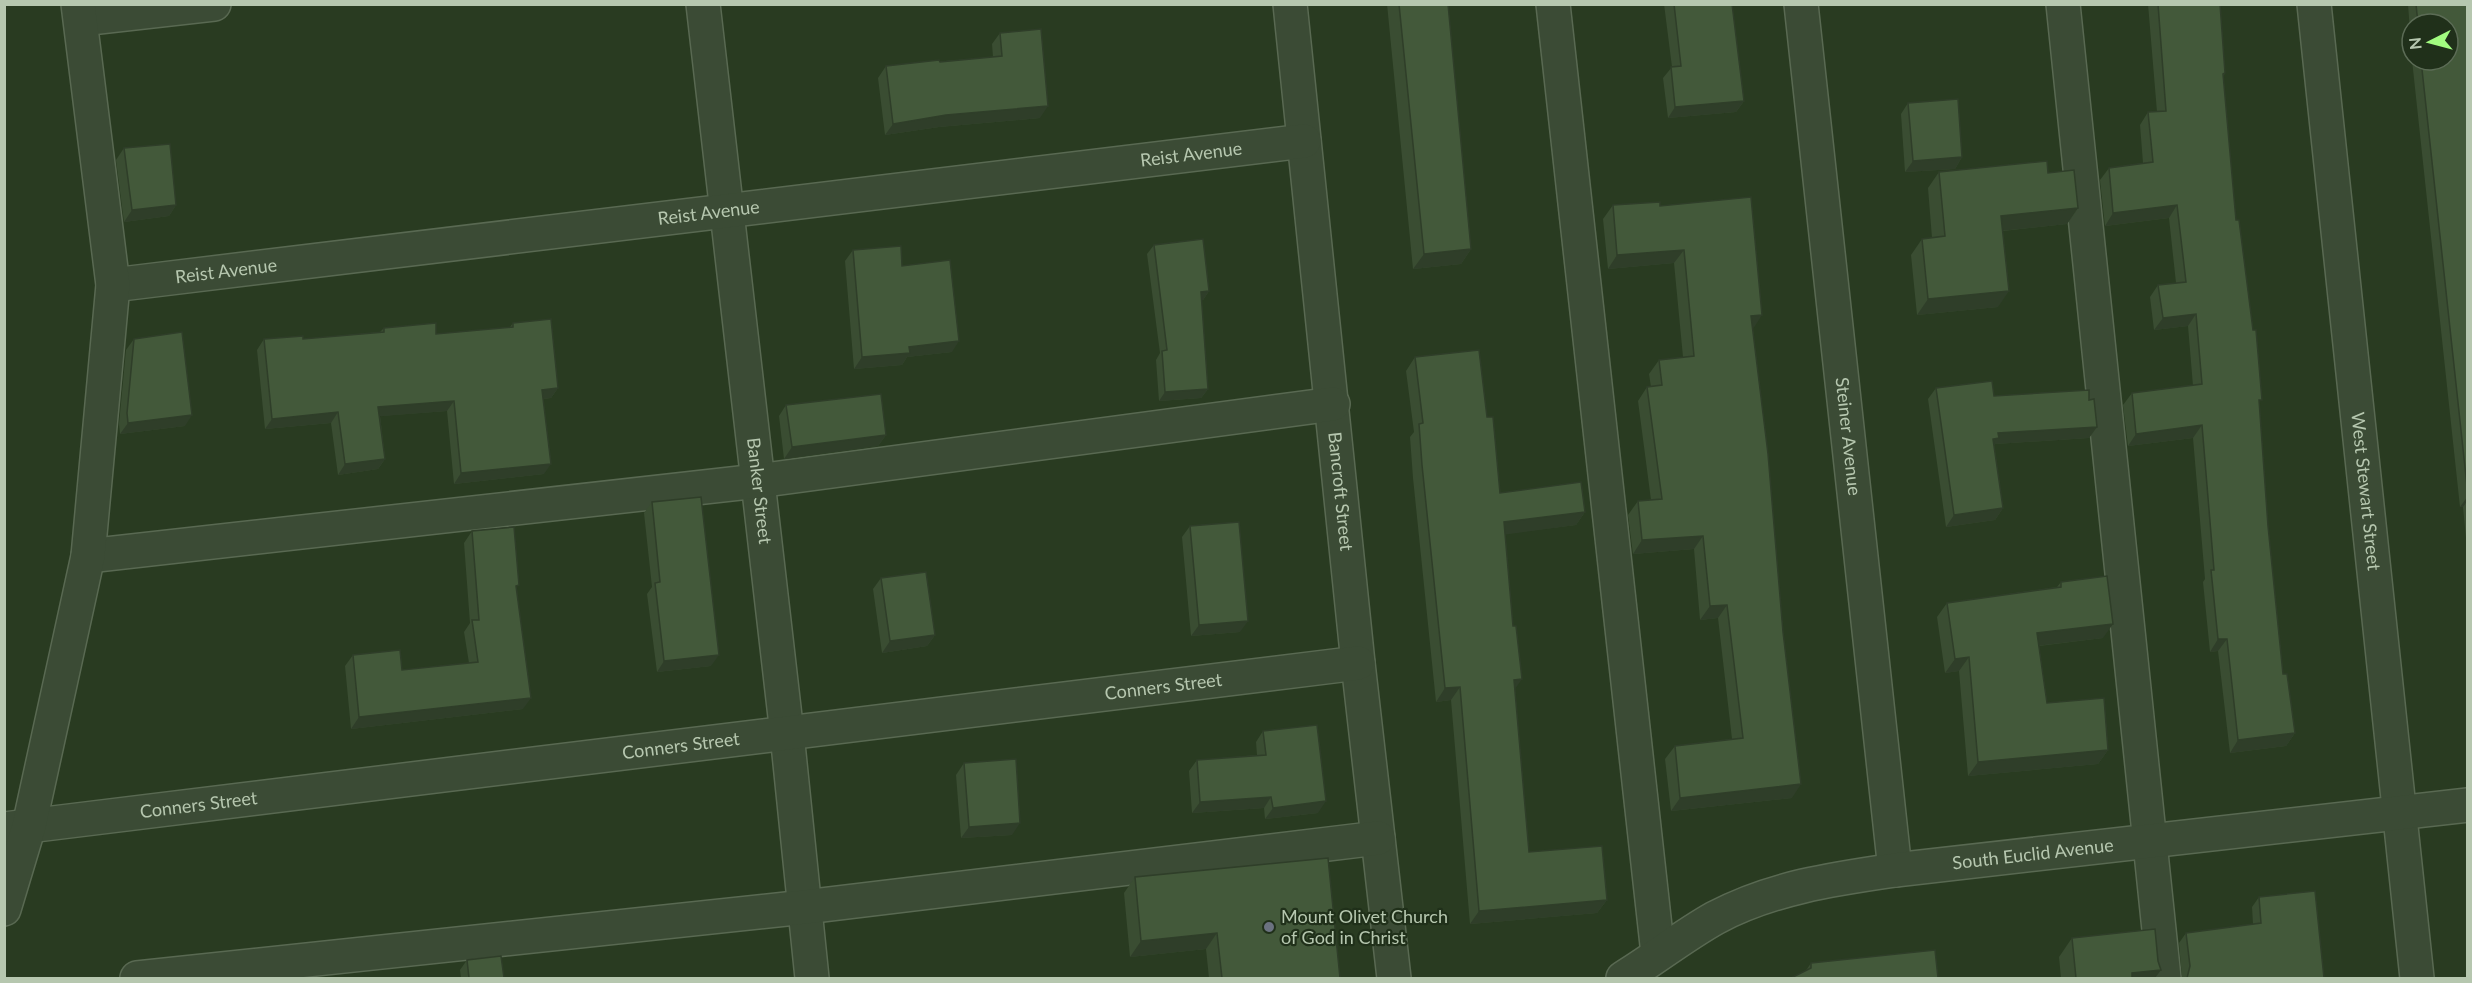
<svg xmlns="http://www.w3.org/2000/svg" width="2472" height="983" font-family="Lato,sans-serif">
<rect width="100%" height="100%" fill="#293b21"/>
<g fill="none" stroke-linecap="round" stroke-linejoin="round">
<defs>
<g id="minor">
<path id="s1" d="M 703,4 L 787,734 L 812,978"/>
<path id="s2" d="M 1290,4 L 1358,663 L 1394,978"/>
<polyline points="1553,4 1658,954"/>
<path id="s3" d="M 1801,4 L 1895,870"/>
<polyline points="2063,4 2164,978"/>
<path id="s4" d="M 2314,4 L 2417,978"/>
<polyline points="81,19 214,4"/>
<path id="s5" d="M 113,285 L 1304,141"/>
<polyline points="88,556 758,481 1333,404"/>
<path id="s6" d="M 4,829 L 1358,663"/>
<polyline points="4,909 29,826 88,556 113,285 78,4"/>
<polyline points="137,978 805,907 1378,838"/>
<path id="s7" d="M 1623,978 C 1654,959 1683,936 1715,918 C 1771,888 1833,879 1895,870 L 2468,805"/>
</g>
</defs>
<!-- minor casing -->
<use href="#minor" stroke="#596952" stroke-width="36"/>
<!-- minor -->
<use href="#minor" stroke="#3b4b35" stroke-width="33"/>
</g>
<!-- wall -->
<g fill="#3a4d32">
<polygon points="1387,4 1448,4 1471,249 1461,264 1413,269"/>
<polygon points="1664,4 1732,4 1744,101 1736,112 1668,118 1663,78 1672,67"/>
<polygon points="2148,4 2220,4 2225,73 2223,77 2236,220 2259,404 2268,526 2283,674 2295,733 2286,746 2230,753 2218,651 2210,652 2203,582 2205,579 2193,438 2128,446 2123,405 2132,393 2193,386 2188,326 2154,330 2150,297 2158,285 2176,283 2169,218 2105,226 2100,180 2109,168 2143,163 2140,125 2148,112 2157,112"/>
<polygon points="2408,4 2468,4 2468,558 2463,507 2460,507 2412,60 2448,60 2448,24 2412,24 2412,59"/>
<polygon points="1000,33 1040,118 939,127 885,135 878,78 886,66 993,57 992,44"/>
<polygon points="1908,103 1962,157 1955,169 1905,172 1901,114"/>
<polygon points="124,148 176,205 169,216 124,222 116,160"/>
<polygon points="1939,172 2048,173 2078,208 2067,224 2003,231 1998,307 1917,315 1911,255 1922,239 1932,238 1928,188"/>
<polygon points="1613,205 1660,206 1753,329 1792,798 1671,811 1665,759 1675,746 1732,739 1718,618 1700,620 1694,549 1633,554 1628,515 1638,501 1651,500 1638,401 1647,387 1651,387 1649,374 1659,360 1683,357 1674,263 1608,269 1603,219"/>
<polygon points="1154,245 1209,291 1203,300 1201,300 1208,389 1201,398 1159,401 1156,360 1160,353 1147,254"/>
<polygon points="853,250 902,266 952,352 907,357 902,365 854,369 845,261"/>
<polygon points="513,323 558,388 551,398 543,399 544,474 454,484 447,411 380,416 385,459 378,469 338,475 331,423 265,429 257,350 264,339 303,339 380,332 384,328 436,334 510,327"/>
<polygon points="134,339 185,426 120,434 119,424 126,350"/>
<polygon points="1415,357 1487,417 1500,493 1585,512 1576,525 1505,534 1515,689 1529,852 1607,900 1597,913 1470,924 1451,700 1436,702 1413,478 1410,437 1414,432 1406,371"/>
<polygon points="1936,388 1994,396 2089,400 2097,427 2089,438 1995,444 1994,445 2003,508 1995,520 1946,527 1928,399"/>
<polygon points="786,405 886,435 878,446 784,459 779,416"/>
<polygon points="652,502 711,666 657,672 647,594 652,587 644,513"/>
<polygon points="1190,526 1240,632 1191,636 1182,537"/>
<polygon points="472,531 517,589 523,709 351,729 345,666 353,655 402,670 469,663 464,632 470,623 464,543"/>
<polygon points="881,578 935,635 927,646 882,653 873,589"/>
<polygon points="2061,582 2103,638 2039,646 2047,703 2108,750 2098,764 1968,776 1959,671 1945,673 1937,617 1947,603 2057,587"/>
<polygon points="1263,731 1318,813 1265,819 1264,808 1192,813 1189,771 1197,760 1257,755 1256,742"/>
<polygon points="964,763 1012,835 961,838 956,775"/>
<polygon points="1135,877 1340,978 1209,978 1206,949 1130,957 1124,893"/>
<polygon points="2259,897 2324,978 2182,978 2179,943 2186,933 2253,924 2252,907"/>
<polygon points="2072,938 2155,978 2061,978 2059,957"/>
<polygon points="467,960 504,978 461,978 460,970"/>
<polygon points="1811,963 1938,978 1805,972"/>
</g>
<!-- shaded-wall -->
<g fill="#2f3e29">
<polygon points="1744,101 1736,112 1668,118 1675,107"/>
<polygon points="1048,106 1040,118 939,127 885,135 893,124 946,115"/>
<polygon points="1962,157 1955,169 1905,172 1913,161"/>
<polygon points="176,205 169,216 124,222 132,210"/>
<polygon points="2177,205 2169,218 2105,226 2113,213"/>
<polygon points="2078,208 2067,224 1990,232 2001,216"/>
<polygon points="1471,249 1461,264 1413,269 1424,254"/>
<polygon points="1684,250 1674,263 1608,269 1617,255"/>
<polygon points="1209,291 1203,300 1194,301 1201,292"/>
<polygon points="2009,291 1998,307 1917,315 1928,299"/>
<polygon points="2196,314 2188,326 2154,330 2163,318"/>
<polygon points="1762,315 1753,329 1751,316"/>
<polygon points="959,341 952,352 907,357 902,365 854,369 862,357 909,347"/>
<polygon points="558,388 551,398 535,400 542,390"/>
<polygon points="1208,389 1201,398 1159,401 1165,392"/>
<polygon points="454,401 447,411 371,417 378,407"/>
<polygon points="338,412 331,423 265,429 272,419"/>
<polygon points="192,415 185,426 120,434 128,423"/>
<polygon points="2202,425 2193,438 2128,446 2136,434"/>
<polygon points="2097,427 2089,438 1995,444 1991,450 1985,450 1998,433"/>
<polygon points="886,435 878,446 784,459 792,447"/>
<polygon points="385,459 378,469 338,475 345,464"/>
<polygon points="551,464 544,474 454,484 461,473"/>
<polygon points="2468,496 2468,500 2463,507 2460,507"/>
<polygon points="2003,508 1995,520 1946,527 1954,515"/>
<polygon points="1585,512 1576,525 1495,536 1504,522"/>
<polygon points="1703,536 1694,549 1633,554 1642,540"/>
<polygon points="1727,605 1718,618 1700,620 1710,606"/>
<polygon points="1248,621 1240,632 1191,636 1199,625"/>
<polygon points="2113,624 2103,638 2028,647 2037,633"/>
<polygon points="935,635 927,646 882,653 890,641"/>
<polygon points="2218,639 2227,639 2218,651 2210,652"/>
<polygon points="719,655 711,666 657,672 664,661"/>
<polygon points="1969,657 1959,671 1945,673 1955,659"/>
<polygon points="1522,679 1513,692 1514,680"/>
<polygon points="1460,687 1451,700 1436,702 1445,688"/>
<polygon points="531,698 523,709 351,729 359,717"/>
<polygon points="2295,733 2286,746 2230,753 2238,740"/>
<polygon points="2108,750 2098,764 1968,776 1978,762"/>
<polygon points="1801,784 1792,798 1671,811 1680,798"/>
<polygon points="1271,797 1264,808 1192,813 1200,802"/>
<polygon points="1326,801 1318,813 1265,819 1273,808"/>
<polygon points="1020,823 1012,835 961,838 969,827"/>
<polygon points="1607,900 1597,913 1470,924 1479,911"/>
<polygon points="1217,933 1206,949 1130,957 1141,941"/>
<polygon points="2161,970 2155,978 2128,978 2132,973"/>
</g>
<!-- building -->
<g fill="#43593a" stroke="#2f3e29" stroke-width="1.5">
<polygon points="1399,4 1448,4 1471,249 1424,254"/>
<polygon points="1674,4 1732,4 1744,101 1675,107 1671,67 1681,66"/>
<polygon points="2158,4 2220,4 2225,73 2223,74 2236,220 2239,220 2253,330 2256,330 2262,400 2259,400 2268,526 2283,674 2287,674 2295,733 2238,740 2227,639 2218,639 2211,570 2214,570 2202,425 2136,434 2132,393 2202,384 2196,314 2163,318 2158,285 2186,282 2177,205 2113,213 2109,168 2153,162 2148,112 2166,111"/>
<polygon points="2416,4 2468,4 2468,495 2421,60 2448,60 2448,24 2418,24"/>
<polygon points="1041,29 1048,106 946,115 893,124 886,66 939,60 940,62 1002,56 1000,33"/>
<polygon points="1958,99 1962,157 1913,161 1908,103"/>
<polygon points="170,144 176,205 132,210 124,148"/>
<polygon points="2047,161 2048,173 2074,170 2078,208 2001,216 2009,291 1928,299 1922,239 1945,236 1939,172"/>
<polygon points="1751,197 1762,315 1751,316 1768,454 1783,632 1801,784 1680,798 1675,746 1743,738 1727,605 1710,606 1703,536 1642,540 1638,501 1662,499 1647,387 1662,385 1659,360 1694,356 1684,250 1617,255 1613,205 1660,202 1660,206"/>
<polygon points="1203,239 1209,291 1201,292 1208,389 1165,392 1162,351 1167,350 1154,245"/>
<polygon points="901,246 902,266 950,260 959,341 909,347 910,353 862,357 853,250"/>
<polygon points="551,319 558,388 542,390 551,464 461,473 454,401 378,407 385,459 345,464 338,412 272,419 264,339 303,336 303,339 384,332 384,328 436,323 436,334 513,327 513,323"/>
<polygon points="182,332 192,415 128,423 127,413 134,339"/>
<polygon points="1479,350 1487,417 1493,417 1500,493 1581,482 1585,512 1504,522 1513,626 1516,626 1522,679 1514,680 1529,852 1602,846 1607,900 1479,911 1460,687 1445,688 1422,465 1419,424 1423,423 1415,357"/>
<polygon points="1992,381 1994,396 2089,390 2089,400 2094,399 2097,427 1998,433 1999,438 1993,439 2003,508 1954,515 1936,388"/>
<polygon points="881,394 886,435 792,447 786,405"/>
<polygon points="701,497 719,655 664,661 655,583 660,582 652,502"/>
<polygon points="1239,522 1248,621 1199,625 1190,526"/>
<polygon points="514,527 519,585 516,586 531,698 359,717 353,655 400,650 402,670 478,662 472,620 479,620 472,531"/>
<polygon points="926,572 935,635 890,641 881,578"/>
<polygon points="2107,576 2113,624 2037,633 2047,703 2104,698 2108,750 1978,762 1969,657 1955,659 1947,603 2061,587 2061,582"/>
<polygon points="1317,725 1326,801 1273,808 1271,797 1200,802 1197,760 1266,755 1263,731"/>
<polygon points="1016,759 1020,823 969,827 964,763"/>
<polygon points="1328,858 1340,978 1222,978 1217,933 1141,941 1135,877"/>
<polygon points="2315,891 2324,978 2187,978 2190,966 2186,933 2261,923 2259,897"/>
<polygon points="2155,929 2158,961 2161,970 2132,973 2132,978 2076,978 2072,938"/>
<polygon points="1935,950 1938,978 1791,978 1811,968 1811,963"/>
<polygon points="501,956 504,978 469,978 467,960"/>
</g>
<!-- markers -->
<circle fill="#6b7280" stroke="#20301a" stroke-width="2" cx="1269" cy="927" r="6"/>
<g text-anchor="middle" stroke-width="4.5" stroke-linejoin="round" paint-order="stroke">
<!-- street labels -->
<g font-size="18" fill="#b6c7af" stroke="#20301a">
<text dy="6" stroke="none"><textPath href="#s5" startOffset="1086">Reist Avenue</textPath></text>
<text dy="6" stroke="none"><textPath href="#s5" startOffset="600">Reist Avenue</textPath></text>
<text dy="6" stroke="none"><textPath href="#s5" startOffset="114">Reist Avenue</textPath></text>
<text dy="6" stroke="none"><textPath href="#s3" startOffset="435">Steiner Avenue</textPath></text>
<text dy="6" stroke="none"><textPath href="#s1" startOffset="490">Banker Street</textPath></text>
<text dy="6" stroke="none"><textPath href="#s4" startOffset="490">West Stewart Street</textPath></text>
<text dy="6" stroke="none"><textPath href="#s2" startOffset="490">Bancroft Street</textPath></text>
<text dy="6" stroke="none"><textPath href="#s6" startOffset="1168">Conners Street</textPath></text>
<text dy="6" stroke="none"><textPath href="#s6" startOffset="682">Conners Street</textPath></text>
<text dy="6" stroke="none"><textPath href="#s6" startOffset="196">Conners Street</textPath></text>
<text dy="6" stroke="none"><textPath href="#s7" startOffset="436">South Euclid Avenue</textPath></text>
</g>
<!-- poi labels -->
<g font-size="18" fill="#b6c7af" stroke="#20301a" text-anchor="start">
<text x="1281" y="923">Mount Olivet Church<tspan x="1281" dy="21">of God in Christ</tspan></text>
</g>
</g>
<!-- border -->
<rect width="2472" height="983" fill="none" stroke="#b6c7af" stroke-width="12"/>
<!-- north arrow -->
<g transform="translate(2430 42) rotate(264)"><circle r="28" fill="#20301a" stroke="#5c6c56" stroke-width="1.5"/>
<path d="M0-4.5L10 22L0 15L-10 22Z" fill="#a2fc80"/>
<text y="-9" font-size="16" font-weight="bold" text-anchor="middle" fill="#b6c7af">N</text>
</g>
</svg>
